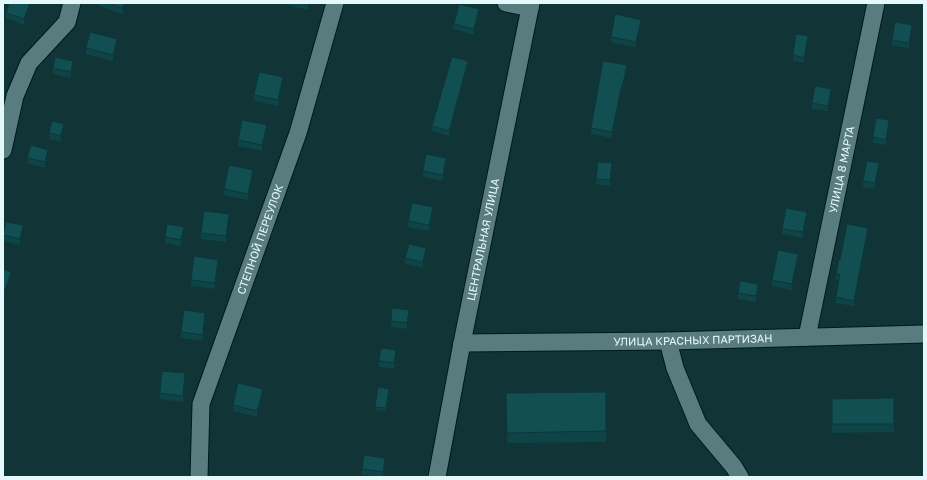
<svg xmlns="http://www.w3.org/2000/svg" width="927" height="480" font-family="'Golos Text',sans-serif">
<rect width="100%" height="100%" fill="#113436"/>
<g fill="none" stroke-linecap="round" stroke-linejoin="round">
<defs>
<g id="minor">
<polyline points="506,3 530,8"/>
<polyline points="3,150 15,96 29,63 67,22 72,3"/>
<path id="s1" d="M 807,337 L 876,3"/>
<polyline points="668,341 675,368 698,424 734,467 740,477"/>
<path id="s2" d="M 462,343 L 668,341 L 924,334"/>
<path id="s3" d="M 199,477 L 201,404 L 298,133 L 335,3"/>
<path id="s4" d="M 437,477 L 462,343 L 531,3"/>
</g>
</defs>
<!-- minor casing -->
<use href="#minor" stroke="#011a1c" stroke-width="19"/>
<!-- minor -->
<use href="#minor" stroke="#597d7f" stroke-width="17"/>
</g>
<!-- wall -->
<g fill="#0f4447">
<polygon points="31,3 31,6 24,25 6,18 6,13"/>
<polygon points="99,3 126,3 123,14 99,6"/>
<polygon points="288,3 310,3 308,10 288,5"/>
<polygon points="913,3 922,3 922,5"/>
<polygon points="479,14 474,35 454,29 454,24"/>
<polygon points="641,25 636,47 611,43 611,37"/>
<polygon points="912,31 909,48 892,46 892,40"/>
<polygon points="808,42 804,63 793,61 793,55"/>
<polygon points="117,44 113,61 86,54 86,48"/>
<polygon points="73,66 71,78 53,74 53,68"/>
<polygon points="468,66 449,136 432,131 432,126 440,101 440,98"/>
<polygon points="627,71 623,90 622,89 612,138 591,134 591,128"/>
<polygon points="283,83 278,106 254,101 254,95"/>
<polygon points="831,95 828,111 812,109 812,103"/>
<polygon points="889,126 886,145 873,143 873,137"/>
<polygon points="64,130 61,142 49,139 49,133"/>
<polygon points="267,131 262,151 238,146 238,140"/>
<polygon points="48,155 45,168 27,163 27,158"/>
<polygon points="446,164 443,181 423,177 423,171"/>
<polygon points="612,169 610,186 596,184 596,179"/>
<polygon points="879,169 875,189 863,187 863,181"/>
<polygon points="253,176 248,200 224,195 224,189"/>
<polygon points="433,213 429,231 408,227 408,221"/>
<polygon points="807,218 803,238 782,234 782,229"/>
<polygon points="229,220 226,242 201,239 201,233"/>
<polygon points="23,231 20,245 3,241 3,235"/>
<polygon points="184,233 181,246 165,243 165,237"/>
<polygon points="868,234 854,306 836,303 836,297 839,280 836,280 836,274 840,260"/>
<polygon points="426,254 423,268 405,264 405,258"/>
<polygon points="798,259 792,290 772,286 772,280"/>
<polygon points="218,266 215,289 191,286 191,280"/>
<polygon points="3,269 11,278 5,295 3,295"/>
<polygon points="758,290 756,302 738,299 738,293"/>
<polygon points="409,316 407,329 391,327 391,321"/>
<polygon points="205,319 203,341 181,338 181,332"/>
<polygon points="396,356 394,369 379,367 379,361"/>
<polygon points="185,379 183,402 160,399 160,393"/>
<polygon points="389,392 386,411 375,410 375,407"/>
<polygon points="606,392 606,442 507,443 506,393"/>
<polygon points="263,395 257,417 233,411 233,405"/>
<polygon points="894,398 894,432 832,433 832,399"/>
<polygon points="385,464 383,477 362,475 362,469"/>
</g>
<!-- shaded-wall -->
<g fill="#0c373a">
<polygon points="30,3 31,3 31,6 24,25 24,19"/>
<polygon points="124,3 126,3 123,14 123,8"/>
<polygon points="309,3 310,3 308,10 308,4"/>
<polygon points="479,9 479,14 474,35 474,29"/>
<polygon points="641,20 641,25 636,47 636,42"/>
<polygon points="912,25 912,31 909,48 909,43"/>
<polygon points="808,36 808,42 804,63 804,58"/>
<polygon points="117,39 117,44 113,61 113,55"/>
<polygon points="73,61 73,66 71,78 71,72"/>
<polygon points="468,61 468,66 449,136 449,131"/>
<polygon points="627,65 627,71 623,90 623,84"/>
<polygon points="283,77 283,83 278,106 278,100"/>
<polygon points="622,84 622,89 612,138 612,132"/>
<polygon points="831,89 831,95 828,111 828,106"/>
<polygon points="889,120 889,126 886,145 886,140"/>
<polygon points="64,124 64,130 61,142 61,136"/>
<polygon points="267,125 267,131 262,151 262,145"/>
<polygon points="48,150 48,155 45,168 45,162"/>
<polygon points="446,158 446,164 443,181 443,175"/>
<polygon points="612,163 612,169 610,186 610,180"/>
<polygon points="879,163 879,169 875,189 875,183"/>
<polygon points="253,170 253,176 248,200 248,194"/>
<polygon points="433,207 433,213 429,231 429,225"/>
<polygon points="807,212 807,218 803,238 803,232"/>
<polygon points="229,214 229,220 226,242 226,236"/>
<polygon points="23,225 23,231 20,245 20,239"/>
<polygon points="184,227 184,233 181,246 181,240"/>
<polygon points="868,228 868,234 854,306 854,301"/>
<polygon points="426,248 426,254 423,268 423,262"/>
<polygon points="798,254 798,259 792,290 792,284"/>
<polygon points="218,260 218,266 215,289 215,283"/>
<polygon points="11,272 11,278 5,295 5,290"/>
<polygon points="758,284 758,290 756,302 756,296"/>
<polygon points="409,310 409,316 407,329 407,323"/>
<polygon points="205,313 205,319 203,341 203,335"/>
<polygon points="396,350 396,356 394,369 394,363"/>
<polygon points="185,373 185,379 183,402 183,396"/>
<polygon points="263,389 263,395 257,417 257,411"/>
<polygon points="385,458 385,464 383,477 383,472"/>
</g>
<!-- building -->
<g fill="#114f53" stroke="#0c373a">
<polygon points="9,3 30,3 24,19 6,13"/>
<polygon points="109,3 124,3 123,8"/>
<polygon points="459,4 479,9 474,29 454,24"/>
<polygon points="615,14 641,20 636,42 611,37"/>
<polygon points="895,22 912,25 909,43 892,40"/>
<polygon points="90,32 117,39 113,55 86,48"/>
<polygon points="796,34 808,36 804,58 793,55"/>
<polygon points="55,57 73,61 71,72 53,68"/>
<polygon points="452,57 468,61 449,131 432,126 444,84"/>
<polygon points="603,61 627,65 623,84 622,84 612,132 591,128"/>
<polygon points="259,72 283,77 278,100 254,95"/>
<polygon points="815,86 831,89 828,106 812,103"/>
<polygon points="876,118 889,120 886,140 873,137"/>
<polygon points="242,120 267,125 262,145 238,140"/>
<polygon points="52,121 64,124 61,136 49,133"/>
<polygon points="31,145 48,150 45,162 27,158"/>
<polygon points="426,154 446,158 443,175 423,171"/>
<polygon points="867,161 879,163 875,183 863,181"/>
<polygon points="598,162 612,163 610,180 596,179"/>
<polygon points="229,165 253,170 248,194 224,189"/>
<polygon points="412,203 433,207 429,225 408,221"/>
<polygon points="786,208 807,212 803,232 782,229"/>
<polygon points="204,211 229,214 226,236 201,233"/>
<polygon points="6,222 23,225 20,239 3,235"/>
<polygon points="167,224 184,227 181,240 165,237"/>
<polygon points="847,224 868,228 854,301 836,297 840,274 836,274 839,259 840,260"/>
<polygon points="409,244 426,248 423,262 405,258"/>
<polygon points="778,250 798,254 792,284 772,280"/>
<polygon points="194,256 218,260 215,283 191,280"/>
<polygon points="3,269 11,272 5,290 3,289"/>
<polygon points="740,281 758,284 756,296 738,293"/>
<polygon points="392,308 409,310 407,323 391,321"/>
<polygon points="184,310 205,313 203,335 181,332"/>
<polygon points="381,348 396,350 394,363 379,361"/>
<polygon points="162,371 185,373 183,396 160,393"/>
<polygon points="238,383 263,389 257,411 233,405"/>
<polygon points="378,387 389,389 386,408 375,407"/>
<polygon points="606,392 606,431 507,433 506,393"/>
<polygon points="894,398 894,424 832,424 832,399"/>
<polygon points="364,455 385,458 383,472 362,469"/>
</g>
<g text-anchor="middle" stroke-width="4" stroke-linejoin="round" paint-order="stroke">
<!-- street labels -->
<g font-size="11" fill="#e6f9fa" stroke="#113436">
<text dy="4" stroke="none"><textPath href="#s1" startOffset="171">УЛИЦА 8 МАРТА</textPath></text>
<text dy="4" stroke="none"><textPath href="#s3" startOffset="248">СТЕПНОЙ ПЕРЕУЛОК</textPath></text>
<text dy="4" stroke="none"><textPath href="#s4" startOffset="242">ЦЕНТРАЛЬНАЯ УЛИЦА</textPath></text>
<text dy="4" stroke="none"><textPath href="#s2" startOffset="231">УЛИЦА КРАСНЫХ ПАРТИЗАН</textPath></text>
</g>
</g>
<!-- border -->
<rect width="927" height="480" fill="none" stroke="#e6f9fa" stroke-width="8"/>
</svg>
